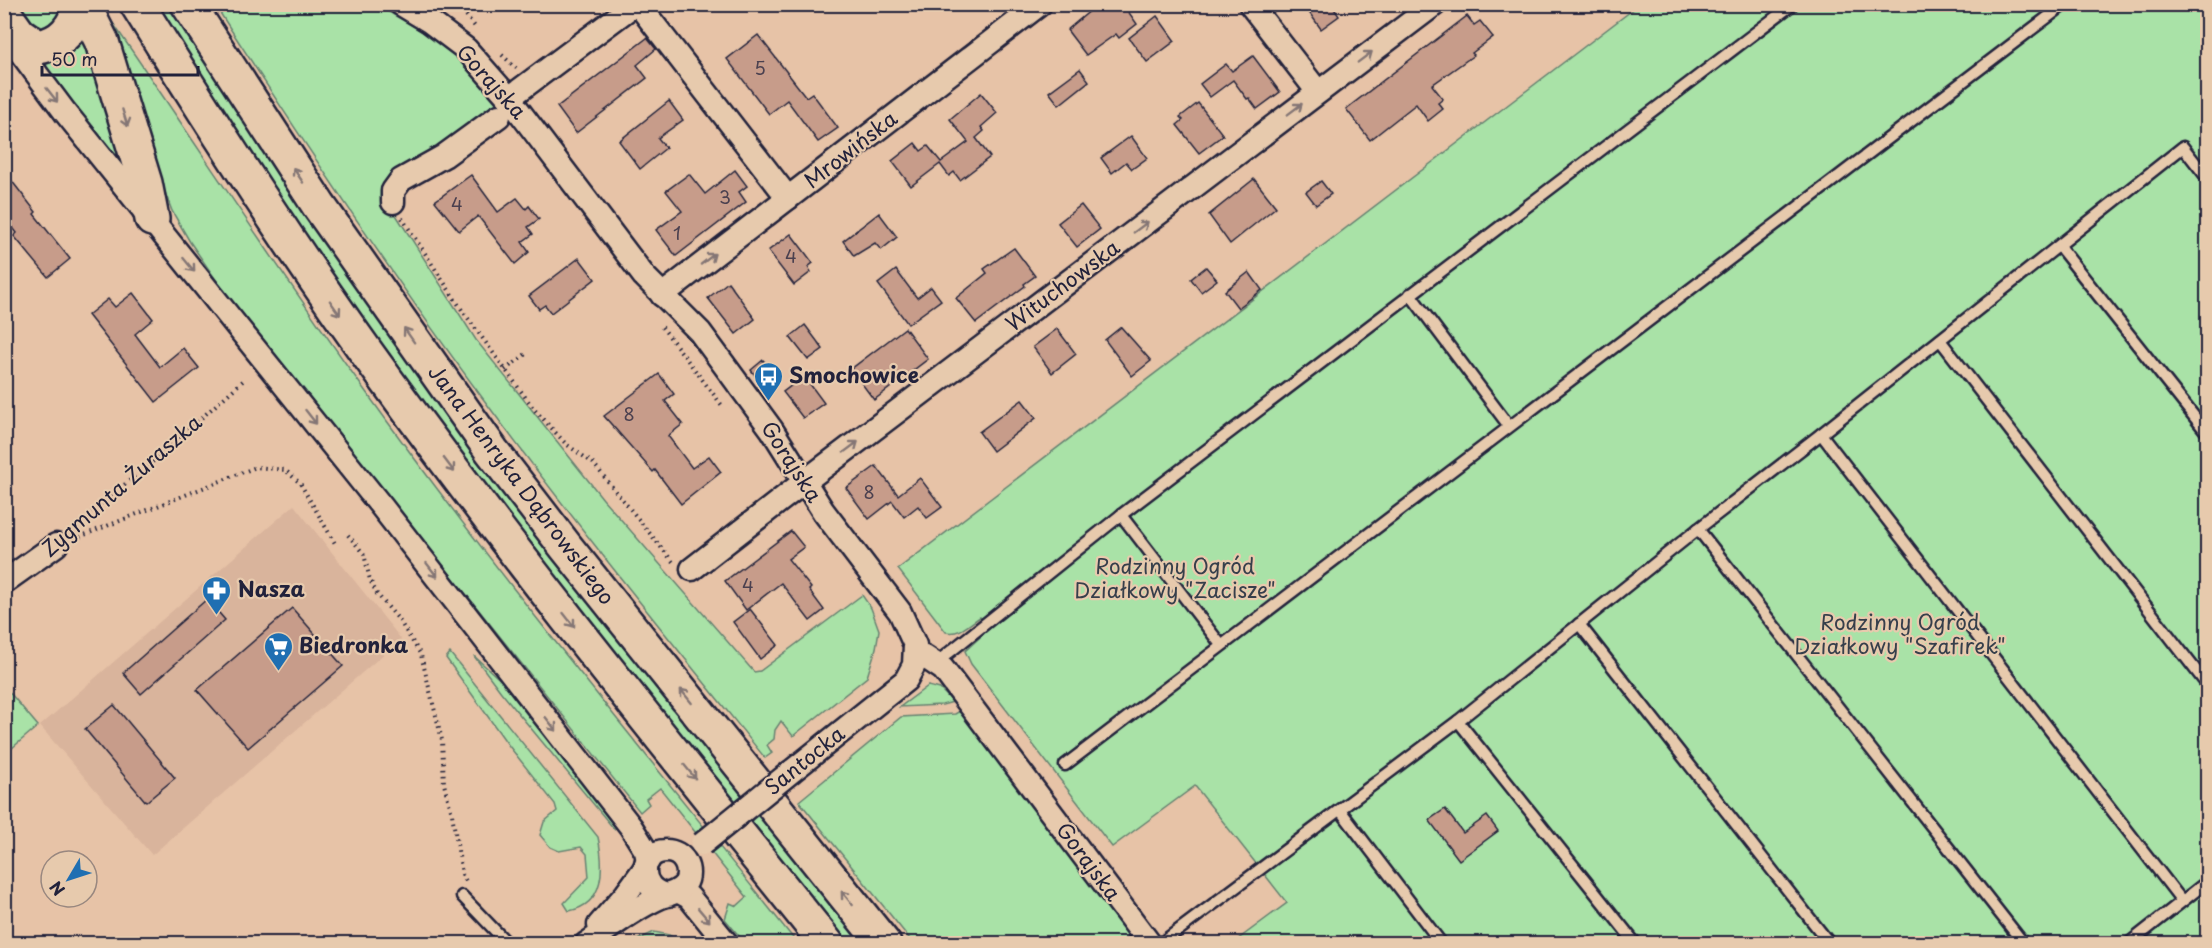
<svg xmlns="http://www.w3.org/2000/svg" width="2212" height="948" font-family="'Playpen Sans',sans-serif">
<rect width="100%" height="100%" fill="#e7c3a7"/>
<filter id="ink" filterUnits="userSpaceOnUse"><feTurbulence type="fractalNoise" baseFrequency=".0167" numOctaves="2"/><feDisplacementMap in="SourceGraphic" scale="12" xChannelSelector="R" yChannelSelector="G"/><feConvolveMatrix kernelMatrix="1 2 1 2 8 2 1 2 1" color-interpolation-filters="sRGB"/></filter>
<g filter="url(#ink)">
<!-- built -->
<polygon fill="#d9b49c" points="294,505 401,639 152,855 40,726"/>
<!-- green -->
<g fill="#a9e2a7" stroke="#668271" stroke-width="1.5">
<polygon points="70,4 45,35 8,5"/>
<polygon points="151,5 174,5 867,943 843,943 521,539 357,317"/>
<path d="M 215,5 L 377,5 L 437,40 L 461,61 L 495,98 L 499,104 L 498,107 L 394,179 L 391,207 L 476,340 L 603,499 L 754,672 L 760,671 L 862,595 L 871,608 L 879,630 L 876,648 L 867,677 L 793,736 L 781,721 L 775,730 L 774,739 L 767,745 L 772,753 L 765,758 C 670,640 574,522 484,400 C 389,272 301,139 215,5 Z"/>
<path d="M 1639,5 L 2207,5 L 2207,943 L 1233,943 L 1287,903 L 1195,786 L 1112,847 L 971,664 L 965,651 L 989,629 L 980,617 C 969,624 960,635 946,632 L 898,569 Z"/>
<path d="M 106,13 C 193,139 277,268 366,392 C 502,582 652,761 797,943 L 745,943 L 725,919 L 730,903 L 737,906 L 747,897 L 660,788 L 646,799 L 649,804 L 640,812 L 221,287 L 190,242 L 172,211 L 117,63 Z"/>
<polygon points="83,35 140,185 46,71 47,60"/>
<path d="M 450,653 L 598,837 C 604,866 606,904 569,911 L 564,903 L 589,877 L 587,854 L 581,847 L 559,851 L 550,847 L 540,835 L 544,822 L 557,811 L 555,804 L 509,746 L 446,658 Z"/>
<polygon points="474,656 518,696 621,824 614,829 501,692"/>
<polygon points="928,686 940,689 953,702 942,705 900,707"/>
<polygon points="5,687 38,726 5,754 4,754"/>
<polygon points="960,711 1138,943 913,943 799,801 901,717 955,714"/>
<polygon points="654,932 669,935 681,943 631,943"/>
</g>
<!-- building -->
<g fill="#c79c8a" stroke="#22223b" stroke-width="1.5">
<polygon points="1100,4 1123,4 1137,24 1119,38 1116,34 1086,55 1067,30 1097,5"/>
<polygon points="1303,4 1331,4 1339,16 1321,29"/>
<polygon points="1157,16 1175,41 1147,62 1129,38"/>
<polygon points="1467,16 1474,25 1480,21 1493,37 1472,53 1474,55 1432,85 1443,99 1438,103 1443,109 1428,121 1416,104 1370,140 1346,109"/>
<polygon points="758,35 806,97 812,93 838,128 818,142 787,100 769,114 727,59"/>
<polygon points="647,38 656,49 637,65 647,78 576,133 557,107"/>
<polygon points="1253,56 1280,92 1257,109 1249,98 1247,99 1233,80 1210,97 1200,84 1226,64 1232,71"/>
<polygon points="1080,69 1089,81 1059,105 1049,92"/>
<polygon points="981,93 997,113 981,127 984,131 976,138 990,157 960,180 954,172 949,176 940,164 911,186 892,161 915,143 921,151 928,146 941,162 968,142 950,119"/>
<polygon points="669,101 683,120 658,138 666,148 640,169 619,141"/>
<polygon points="1198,103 1223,135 1199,153 1177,125 1183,120 1180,117"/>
<polygon points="1131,136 1147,158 1132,169 1126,162 1112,173 1101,158"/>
<polygon points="735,170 747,186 739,192 746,202 676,256 656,230 682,211 666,191 689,174 705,194"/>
<polygon points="4,171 36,212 34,214 70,259 48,277 14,236 17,233 4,216"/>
<polygon points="471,175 498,212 517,198 526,209 529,206 539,219 528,227 533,234 522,242 529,252 515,264 478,216 459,231 435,201"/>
<polygon points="1254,179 1276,207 1230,244 1209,215"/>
<polygon points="1321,181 1331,194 1316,205 1306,192"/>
<polygon points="1081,205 1100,229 1077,247 1058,223"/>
<polygon points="879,213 897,237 881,250 875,243 854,256 843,241"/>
<polygon points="791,234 813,263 808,267 811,272 794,285 768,251"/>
<polygon points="1014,248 1035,276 1024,284 1025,286 976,323 956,298 987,273 984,269"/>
<polygon points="579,258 595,279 551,313 545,305 539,309 529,296"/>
<polygon points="1206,267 1217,280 1201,292 1191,279"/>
<polygon points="896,270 917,298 931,287 941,300 908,324 878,284"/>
<polygon points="1249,272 1262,290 1238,308 1225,291"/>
<polygon points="728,282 755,319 736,334 708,298"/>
<polygon points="133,293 153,319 135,334 160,367 183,348 199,368 156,402 88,315 108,299 115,307"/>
<polygon points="805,325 823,349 808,360 790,337"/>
<polygon points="1121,327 1151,361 1132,376 1105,340"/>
<polygon points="905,328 928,359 874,400 851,369"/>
<polygon points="1057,329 1076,354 1052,373 1033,347"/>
<polygon points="763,360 773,373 761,383 751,370"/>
<polygon points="659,374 674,394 665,401 683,424 668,436 692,468 709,456 721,472 681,504 655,470 653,472 604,416"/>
<polygon points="804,376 824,403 803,418 783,392"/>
<polygon points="1022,400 1036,418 993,451 979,432"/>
<polygon points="876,466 898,495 920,478 942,507 927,518 918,506 904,517 892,501 869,519 846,488"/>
<polygon points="791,531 804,547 788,559 811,588 809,590 824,610 810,621 781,583 746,610 725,581"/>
<polygon points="207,599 225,620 141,694 123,673"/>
<polygon points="292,608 343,666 248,748 197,690"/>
<polygon points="750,609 778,645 760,659 733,622"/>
<polygon points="114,705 175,778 146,802 85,729"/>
<polygon points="1445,809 1463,833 1487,816 1498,831 1459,860 1429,820"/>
</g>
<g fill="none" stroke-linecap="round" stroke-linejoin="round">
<defs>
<g id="lane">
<polyline points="2059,246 2208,434"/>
<polyline points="1410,294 1509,426"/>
<polyline points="1940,340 2208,686"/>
<polyline points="1821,434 2182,901"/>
<polyline points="1121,515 1221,645"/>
<polyline points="1698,529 2024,944"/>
<polyline points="1579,624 1830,944"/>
<polyline points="936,663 1121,515 1793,4"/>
<polyline points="1458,721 1636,944"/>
<polyline points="1065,765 2065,4"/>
<polyline points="1340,810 1442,944"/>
<polyline points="462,896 508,944"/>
<polyline points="1160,944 1458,721 1698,529 1821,434 2183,147 2208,179"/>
<polyline points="2128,944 2208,881"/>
</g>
<g id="street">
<polyline points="401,4 429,21 466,49 509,98 644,276 700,332 772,430 823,511 900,612 915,645 914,665 906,680 792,771"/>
<polyline points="638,4 788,198"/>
<polyline points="1250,4 1318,92"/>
<polyline points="6,33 65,112 382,507 631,827 646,851 648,861"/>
<polyline points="509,98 635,4"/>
<polyline points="393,202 393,191 401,180 444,156 499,116"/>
<polyline points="662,295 1040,4"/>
<polyline points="692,569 804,482 1435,4"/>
<polyline points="4,582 56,545"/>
<polyline points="915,655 925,657 943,669 1150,944"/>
<polyline points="678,891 689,897 727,944"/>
<polyline points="599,925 626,894 645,868"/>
<path d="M 586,944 C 611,927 634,909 661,897 C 670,894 679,892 685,884 C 689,878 689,869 685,862 C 681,855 674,851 666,851 C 638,851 637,891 668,895"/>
</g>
<g id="primary">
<polyline points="83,4 102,42 145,183 152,219"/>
<path d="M 137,4 C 218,134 300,262 390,385 C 529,576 679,759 827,944"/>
<polyline points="188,4 319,206 492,451 566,547 884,944"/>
<path d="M 4,13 L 19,34 L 38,47 C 63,43 74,27 81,4"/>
</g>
</defs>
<!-- lane casing -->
<use href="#lane" stroke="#22223b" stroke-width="15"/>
<!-- street casing -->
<use href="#street" stroke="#22223b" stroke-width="27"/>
<!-- primary casing -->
<use href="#primary" stroke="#22223b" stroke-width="38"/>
<!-- path -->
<g stroke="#22223b" stroke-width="4" stroke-dasharray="1.5 4.5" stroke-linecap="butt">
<polyline points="453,4 459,6 476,28"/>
<polyline points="502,55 516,68"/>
<polyline points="402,218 462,310 534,409 566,444 593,463 673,562"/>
<polyline points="662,327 724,408"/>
<polyline points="505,370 527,353"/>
<polyline points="70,532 99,505 149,465 245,379"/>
<polyline points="348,535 364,554 370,580 377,594 399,620 421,655 442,740 444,784 452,814 462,874 466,881"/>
<polyline points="74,539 256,467 285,470 300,483 336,545"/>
</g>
<!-- lane -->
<use href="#lane" stroke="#e7caad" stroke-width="10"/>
<!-- street -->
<use href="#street" stroke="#e7caad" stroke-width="22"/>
<!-- primary -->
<use href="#primary" stroke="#e7caad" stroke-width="33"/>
<defs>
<polyline id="street-bridge" points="702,844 792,771"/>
</defs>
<!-- street-bridge casing -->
<use href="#street-bridge" stroke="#22223b" stroke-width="27" stroke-linecap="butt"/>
<!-- street-bridge -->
<use href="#street-bridge" stroke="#e7caad" stroke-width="22"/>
</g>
<!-- one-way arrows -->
<defs><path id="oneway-shaft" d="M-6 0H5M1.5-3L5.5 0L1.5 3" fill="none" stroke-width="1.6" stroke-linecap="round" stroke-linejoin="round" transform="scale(1.5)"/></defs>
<g stroke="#847674">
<use href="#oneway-shaft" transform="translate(1365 57) rotate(-37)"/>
<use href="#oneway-shaft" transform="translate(52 95) rotate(52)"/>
<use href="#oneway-shaft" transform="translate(1295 109) rotate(-37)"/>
<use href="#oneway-shaft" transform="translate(125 118) rotate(73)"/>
<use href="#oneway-shaft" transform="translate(298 175) rotate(-124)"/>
<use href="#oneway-shaft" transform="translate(1141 227) rotate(-37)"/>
<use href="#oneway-shaft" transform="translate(708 259) rotate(-38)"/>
<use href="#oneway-shaft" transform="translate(189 265) rotate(51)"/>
<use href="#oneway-shaft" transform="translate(335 308) rotate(55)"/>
<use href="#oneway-shaft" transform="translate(409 335) rotate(-125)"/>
<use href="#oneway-shaft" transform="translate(311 417) rotate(52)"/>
<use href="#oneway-shaft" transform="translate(851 447) rotate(-37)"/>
<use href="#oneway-shaft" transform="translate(449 465) rotate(53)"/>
<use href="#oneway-shaft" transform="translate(432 570) rotate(52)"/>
<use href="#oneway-shaft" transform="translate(569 620) rotate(52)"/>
<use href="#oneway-shaft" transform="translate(686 696) rotate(-129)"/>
<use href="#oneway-shaft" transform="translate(551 724) rotate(52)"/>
<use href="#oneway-shaft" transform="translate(690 772) rotate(51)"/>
<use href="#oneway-shaft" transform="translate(847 898) rotate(-129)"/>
<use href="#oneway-shaft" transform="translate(704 915) rotate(50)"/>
</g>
</g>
<!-- icons -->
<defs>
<symbol id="bus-pin" viewBox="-11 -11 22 30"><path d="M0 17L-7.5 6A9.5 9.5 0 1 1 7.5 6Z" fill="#1f6fb2" stroke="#e7caad"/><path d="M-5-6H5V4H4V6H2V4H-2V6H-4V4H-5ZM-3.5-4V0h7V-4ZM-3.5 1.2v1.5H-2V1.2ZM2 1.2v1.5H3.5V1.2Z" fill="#fff"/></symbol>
<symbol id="pharmacy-pin" viewBox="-11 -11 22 30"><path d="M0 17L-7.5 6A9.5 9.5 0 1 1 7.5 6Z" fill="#1f6fb2" stroke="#e7caad"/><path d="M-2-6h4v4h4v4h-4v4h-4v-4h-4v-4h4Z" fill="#fff"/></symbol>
<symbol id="supermarket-pin" viewBox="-11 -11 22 30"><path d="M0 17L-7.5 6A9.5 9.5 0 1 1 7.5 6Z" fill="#1f6fb2" stroke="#e7caad"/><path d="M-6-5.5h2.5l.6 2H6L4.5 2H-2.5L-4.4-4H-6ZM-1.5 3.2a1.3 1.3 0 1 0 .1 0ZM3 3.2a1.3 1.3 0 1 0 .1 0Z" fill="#fff"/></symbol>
</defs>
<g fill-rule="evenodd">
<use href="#bus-pin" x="752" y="360" width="33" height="45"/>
<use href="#pharmacy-pin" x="200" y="574" width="33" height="45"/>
<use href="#supermarket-pin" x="262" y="630" width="33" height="45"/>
</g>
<g text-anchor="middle" stroke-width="4.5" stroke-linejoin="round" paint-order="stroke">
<!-- number labels -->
<g font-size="18" fill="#4b404f">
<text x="760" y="75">5</text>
<text x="725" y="204">3</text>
<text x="457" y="211">4</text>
<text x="677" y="240">1</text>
<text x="791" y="263">4</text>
<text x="629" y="421">8</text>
<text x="869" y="499">8</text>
<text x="748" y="592">4</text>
</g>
<!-- street labels -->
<g font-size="21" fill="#22223b" stroke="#e7caad">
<text transform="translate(491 82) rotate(48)" y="7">Gorajska</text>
<text transform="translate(851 150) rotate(-38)" y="7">Mrowińska</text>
<text transform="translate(1063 286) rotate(-37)" y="7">Wituchowska</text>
<text transform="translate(791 462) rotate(57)" y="7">Gorajska</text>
<text transform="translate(521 485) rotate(53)" y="7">Jana Henryka Dąbrowskiego</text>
<text transform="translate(122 486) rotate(-41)" y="7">Zygmunta Żuraszka</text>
<text transform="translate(805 761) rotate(-39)" y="7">Santocka</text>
<text transform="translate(1088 862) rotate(53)" y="7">Gorajska</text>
</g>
<!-- poi labels -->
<g font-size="21" font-weight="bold" fill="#22223b" stroke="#e7caad" text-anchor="start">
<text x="789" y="383">Smochowice</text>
<text x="238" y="597">Nasza</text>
<text x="299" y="653">Biedronka</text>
</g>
<!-- park labels -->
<g font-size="21" fill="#363f4b" stroke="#e7caad">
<text x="1175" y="574">Rodzinny Ogród<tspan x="1175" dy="24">Działkowy "Zacisze"</tspan></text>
<text x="1900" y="630">Rodzinny Ogród<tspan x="1900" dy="24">Działkowy "Szafirek"</tspan></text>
</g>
</g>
<!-- margin -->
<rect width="2212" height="948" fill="none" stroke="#e7caad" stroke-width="24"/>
<rect x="12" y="12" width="2188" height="924" fill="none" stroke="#22223b" stroke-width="2" filter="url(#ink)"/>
<!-- north arrow -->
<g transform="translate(69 879) rotate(231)"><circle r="28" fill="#e7caad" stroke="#98877f" stroke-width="1.5"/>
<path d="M0-4.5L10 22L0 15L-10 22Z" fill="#1f6fb2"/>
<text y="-9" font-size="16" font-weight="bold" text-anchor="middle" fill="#22223b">N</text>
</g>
<!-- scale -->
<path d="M42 66v9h156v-9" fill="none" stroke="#22223b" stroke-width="3"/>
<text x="51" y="66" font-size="18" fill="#22223b" stroke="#e7caad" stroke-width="4.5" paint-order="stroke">50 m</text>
</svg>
